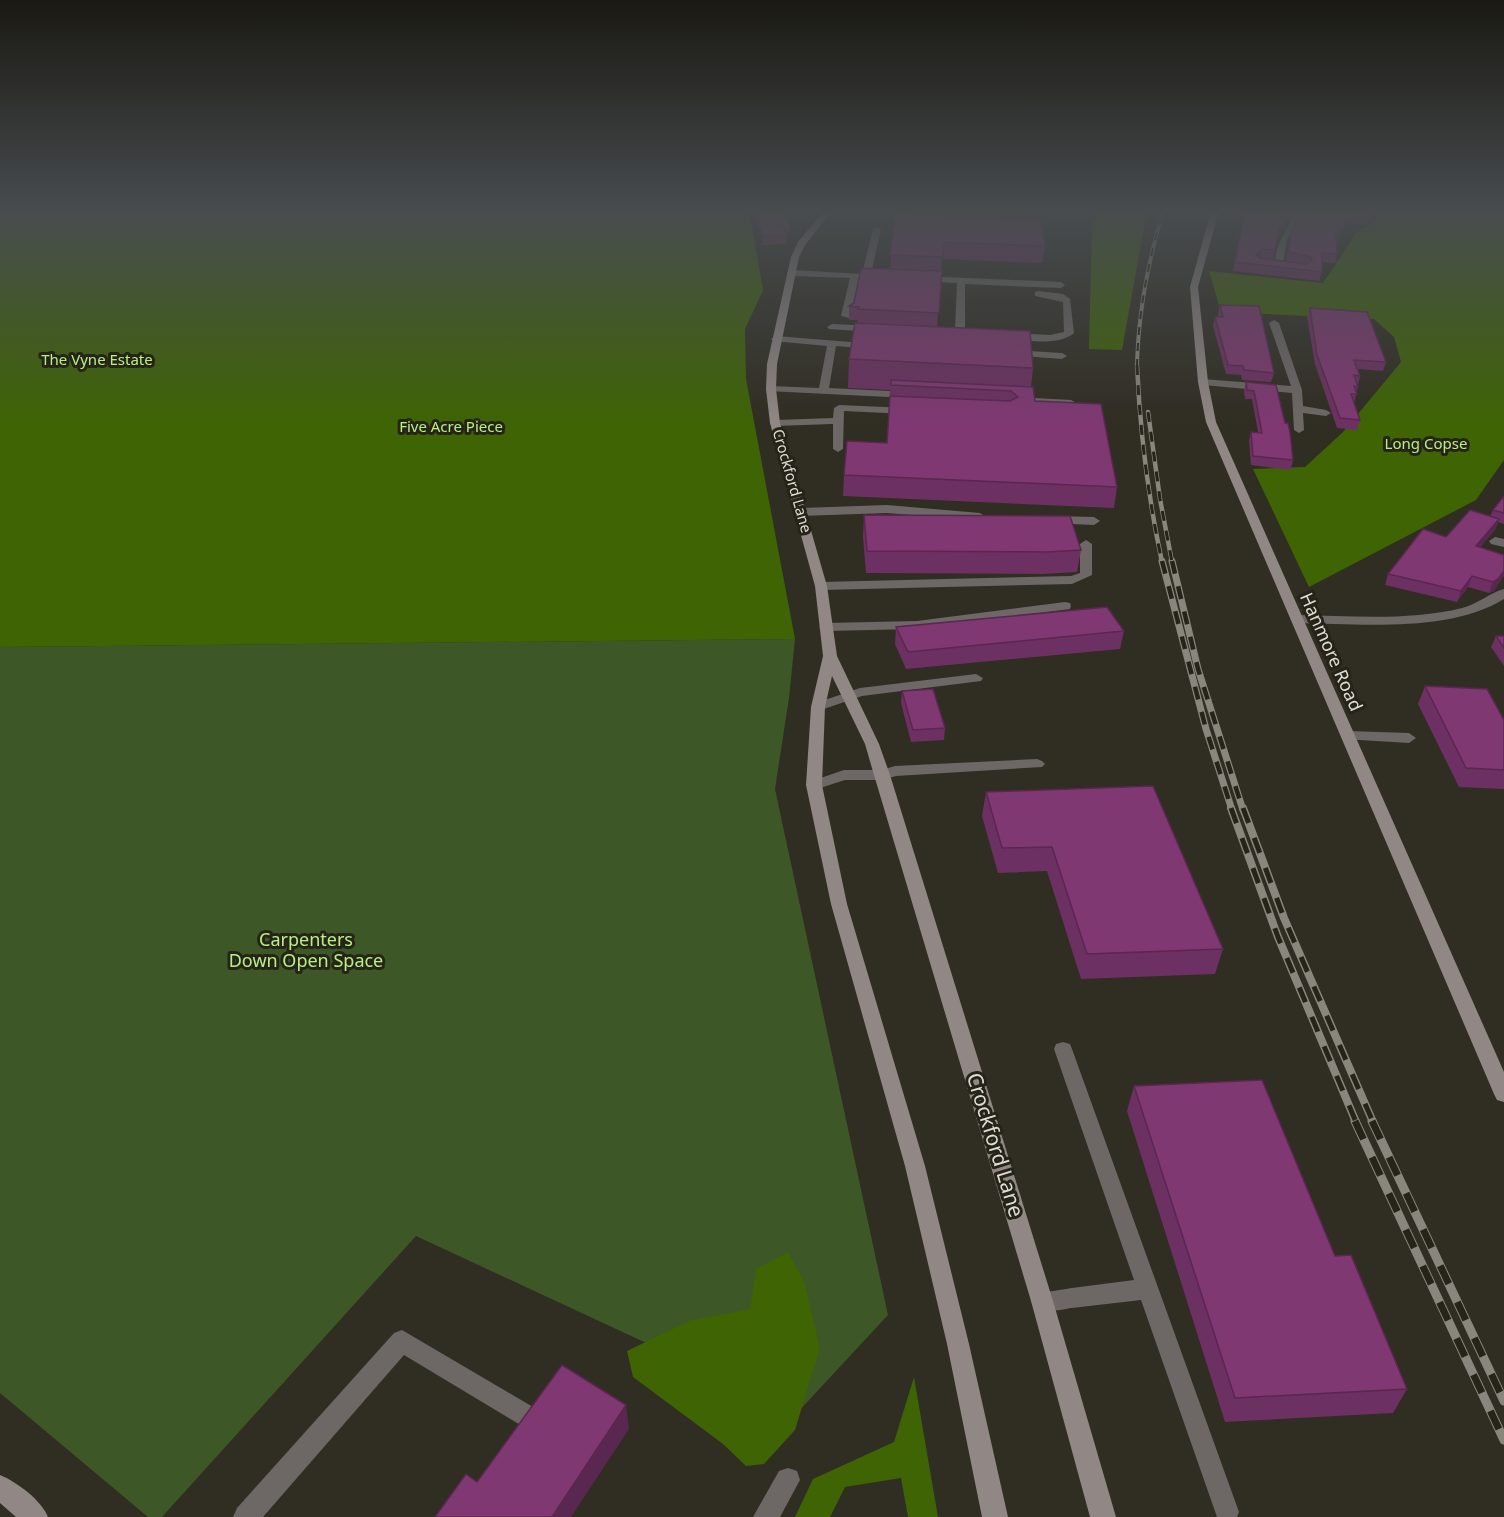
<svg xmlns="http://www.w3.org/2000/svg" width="1504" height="1517" font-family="'Noto Sans',sans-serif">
<rect width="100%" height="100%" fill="#302d22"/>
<!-- green -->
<polygon fill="#3e5726" points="795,639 789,698 775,789 888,1315 797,1413 416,1236 162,1517 148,1517 0,1393 0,647"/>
<!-- forest -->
<g fill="#3e6404">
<polygon points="0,211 747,211 752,227 763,290 745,329 746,379 795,639 0,647"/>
<polygon points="1099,211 1151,211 1144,227 1122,350 1089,349 1092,226"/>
<polygon points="1376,211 1504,211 1504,460 1476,500 1309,587 1253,469 1305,467 1343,432 1401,362 1394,337 1374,319 1221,312 1209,271 1323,283 1357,232 1378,220"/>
<polygon points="788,1252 804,1281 820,1348 795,1430 764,1464 746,1466 723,1444 633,1377 627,1351 691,1320 750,1309 756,1269"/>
<polygon points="914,1377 938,1517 908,1517 901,1478 845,1487 830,1517 795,1517 813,1479 894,1442"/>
</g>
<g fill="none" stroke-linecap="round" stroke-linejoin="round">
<!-- lane -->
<g fill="#6d6765" fill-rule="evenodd">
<polygon points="779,211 787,211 790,232 783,230"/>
<polygon points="797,211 827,211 830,213 826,215"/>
<polygon points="877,227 881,229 871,274 883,277 879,280 859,279 849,318 841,316 850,278 792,276 788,273 792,270 862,274 873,229"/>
<path d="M 921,276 L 1061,282 L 1065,285 L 1061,288 L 965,284 L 965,333 C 960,338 946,336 941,332 L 946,329 L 955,330 L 957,283 L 918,281 L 918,277 Z"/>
<path d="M 1038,291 L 1063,294 L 1070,299 L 1074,333 C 1059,346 1026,341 1008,338 L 1008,334 L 1011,333 L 1050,335 L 1064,332 L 1063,302 L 1035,296 L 1035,292 Z"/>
<polygon points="832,324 874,326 879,329 874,332 829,329 827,327"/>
<polygon points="776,336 875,344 877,346 872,349 836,346 829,388 909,392 914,395 909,398 767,391 766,389 771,386 819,388 827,346 773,341 771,339"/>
<polygon points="1013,350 1062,353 1067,356 1062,359 1010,355 1010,351"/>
<polygon points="1016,397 1071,400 1076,403 1071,406 1012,402 1012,398"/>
<polygon points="839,405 907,408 912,411 907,414 844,411 843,449 838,452 833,449 833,424 775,426 770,423 775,420 833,418 834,408"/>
<polygon points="887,505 980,513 986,517 980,521 887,513 801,516 795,512 801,508"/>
<polygon points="1052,516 1094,517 1100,521 1094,525 1048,523 1048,517"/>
<polygon points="1086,540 1092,544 1092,575 1072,584 821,590 815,586 821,582 1071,576 1080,573 1080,544"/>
<polygon points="1065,602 1070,603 1071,606 1070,609 917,629 826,631 819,627 826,623 917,621"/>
<polygon points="976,674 983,678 981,681 862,696 818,711 811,707 813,704 860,688"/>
<polygon points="1348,731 1409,733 1416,738 1409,743 1343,739 1341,736 1343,733"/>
<polygon points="1037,759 1042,761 1045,764 1042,767 896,776 882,780 845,780 814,790 806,785 809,782 844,770 881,770 895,766"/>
<polygon points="1063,1042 1070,1044 1072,1049 1239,1512 1237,1517 1217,1517 1141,1300 1072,1308 1064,1305 1061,1298 1064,1291 1072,1288 1134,1280 1054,1049 1056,1044"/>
<polygon points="402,1330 533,1407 537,1415 533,1423 525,1427 517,1423 404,1355 263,1517 233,1517 237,1508 394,1333"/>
</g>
<!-- street -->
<g fill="#6d6765" fill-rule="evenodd">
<path d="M 1292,211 L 1300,211 L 1300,221 L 1287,239 L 1283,265 L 1276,267 C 1272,240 1292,231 1292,211 Z"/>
<polygon points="1274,320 1279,323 1302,390 1303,406 1326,410 1331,413 1326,416 1303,413 1304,430 1299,433 1294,430 1292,393 1203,385 1198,382 1203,379 1291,386 1269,323"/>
<polygon points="1495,537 1504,539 1504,547 1491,544 1489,541"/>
<path d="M 1504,589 L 1504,599 C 1450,633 1359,624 1297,623 L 1290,619 L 1297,615 C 1351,616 1410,621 1462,608 C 1478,604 1491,592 1504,589 Z"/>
<path d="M 1072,1288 L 1080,1291 L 1083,1298 L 1080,1305 C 1067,1310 1047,1313 1034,1308 L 1031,1301 L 1034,1294 Z"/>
<polygon points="788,1468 797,1471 800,1480 780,1517 753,1517 779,1471"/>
</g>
<!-- secondary -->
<g fill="#918784" fill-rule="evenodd">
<polygon points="824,211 832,211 805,245 799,257 777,364 776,389 780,423 827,586 837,656 879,744 890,775 1053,1301 1116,1517 1090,1517 1031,1301 874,775 865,744 832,676 825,707 822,785 847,904 925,1166 969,1344 1008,1517 982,1517 947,1344 905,1166 831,904 806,785 811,707 823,656 815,586 770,423 766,389 767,364 791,257 798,242"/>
<polygon points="1211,211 1219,211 1198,287 1208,382 1216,422 1504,1072 1504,1102 1497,1100 1494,1094 1206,422 1198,382 1190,287"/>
<path d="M 0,1475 C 17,1482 41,1500 48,1517 L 16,1517 L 0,1503 Z"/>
</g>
<defs>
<path id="rail-far4" d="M 1137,367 C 1138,313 1148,262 1163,211"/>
<g id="rail-far3">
<path d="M 1137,365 C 1140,432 1148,497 1162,562"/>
<polyline points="1148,412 1160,499 1172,562"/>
</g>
<g id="rail-far2">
<polyline points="1162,561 1206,729 1232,810"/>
<polyline points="1172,561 1198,669 1243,810"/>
</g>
<g id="rail-far1">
<polyline points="1231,808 1278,937 1356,1122"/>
<polyline points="1243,808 1284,918 1373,1122"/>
</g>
<g id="rail">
<polyline points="1355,1121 1504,1440"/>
<polyline points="1372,1121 1504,1401"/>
</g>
</defs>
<!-- rail-far4 casing -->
<use href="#rail-far4" stroke="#89877d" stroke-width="4"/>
<!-- rail-far3 casing -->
<use href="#rail-far3" stroke="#89877d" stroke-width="4.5"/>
<!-- rail-far2 casing -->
<use href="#rail-far2" stroke="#89877d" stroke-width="7"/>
<!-- rail-far1 casing -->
<use href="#rail-far1" stroke="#89877d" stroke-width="8"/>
<!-- rail casing -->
<use href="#rail" stroke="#89877d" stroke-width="9"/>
<!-- rail-far4 -->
<use href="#rail-far4" stroke="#262419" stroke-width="2" stroke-dasharray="8" stroke-linecap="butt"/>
<!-- rail-far3 -->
<use href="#rail-far3" stroke="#262419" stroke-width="3" stroke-dasharray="10" stroke-linecap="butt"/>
<!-- rail-far2 -->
<use href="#rail-far2" stroke="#262419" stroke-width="4.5" stroke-dasharray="13" stroke-linecap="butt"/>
<!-- rail-far1 -->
<use href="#rail-far1" stroke="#262419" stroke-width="5" stroke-dasharray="16" stroke-linecap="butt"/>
<!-- rail -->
<use href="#rail" stroke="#262419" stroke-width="7" stroke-dasharray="20" stroke-linecap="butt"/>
</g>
<!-- wall -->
<g fill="#6d3062">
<polygon points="756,211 779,211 787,236 786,244 763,245"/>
<polygon points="1238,211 1292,211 1290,220 1278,238 1273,259 1286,261 1291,231 1302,216 1302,211 1370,211 1367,225 1346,223 1343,231 1340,231 1338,241 1337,241 1337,254 1335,263 1322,262 1322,272 1319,281 1233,271 1244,217 1237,216"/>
<polygon points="895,214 1045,246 1042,263 942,259 937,327 1033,368 1031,387 1035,401 1117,487 1114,508 843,496 844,475 887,443 890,390 848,388 849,359 858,320 849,320 849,306 890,269"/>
<polygon points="1220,305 1274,373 1271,382 1242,380 1241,375 1226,374 1213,326 1215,317 1218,317 1218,314"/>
<polygon points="1310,308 1386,362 1383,371 1358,369 1360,376 1354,404 1360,420 1357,430 1337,428 1315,364 1307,317"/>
<polygon points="1246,382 1276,385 1293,460 1291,470 1251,465 1249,441 1251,432 1258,432 1252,399 1245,399 1244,391"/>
<polygon points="1504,496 1504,524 1498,522 1495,530 1480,547 1504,555 1504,575 1494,591 1489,593 1468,587 1457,602 1385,585 1388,574 1446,537 1490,517 1493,510"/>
<polygon points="864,515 1081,550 1077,572 1043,574 866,573 863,537"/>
<polygon points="896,627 1124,631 1120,649 906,669 895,644"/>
<polygon points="1496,636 1504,636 1504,666 1491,647"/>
<polygon points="1425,686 1504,720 1504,789 1459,787 1418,704"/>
<polygon points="902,691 945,728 944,740 911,742 901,703"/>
<polygon points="986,792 1223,949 1215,974 1081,979 1047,871 998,873 982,816"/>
<polygon points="1134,1086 1335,1256 1407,1389 1393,1413 1225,1422 1127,1111"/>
</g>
<!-- shaded-wall -->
<g fill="#592750">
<polygon points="1292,211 1290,220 1277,239 1279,230"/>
<polygon points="1262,249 1260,258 1254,264 1256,255"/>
<polygon points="1499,519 1495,530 1472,557 1476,546"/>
<polygon points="1504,571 1504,575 1494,591 1489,593 1493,582"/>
<polygon points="1472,576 1468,587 1457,602 1461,591"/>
<polygon points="626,1405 629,1429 571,1517 552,1517"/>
</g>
<!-- building -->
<g fill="#7f3872" stroke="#592750" stroke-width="1.5">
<polygon points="757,211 779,211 787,236 763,236"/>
<polygon points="1245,211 1292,211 1279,230 1275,250 1262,249 1256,255 1259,258 1306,264 1312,260 1311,257 1289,252 1291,231 1304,212 1304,211 1370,211 1369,217 1347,214 1346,222 1340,222 1340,232 1336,232 1337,254 1322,253 1322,272 1235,262"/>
<polygon points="895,214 1041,220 1045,246 944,242 943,257 890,255"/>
<polygon points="861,268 942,271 939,313 858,309 859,307 849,306 854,303"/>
<polygon points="1220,305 1259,306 1274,373 1244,370 1243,366 1228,365 1215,317 1223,317"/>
<polygon points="1310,308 1367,312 1386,362 1354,360 1360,376 1354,375 1358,387 1354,386 1357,394 1351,394 1360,420 1340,418 1317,355"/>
<polygon points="855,323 1030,331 1033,368 849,359"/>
<polygon points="891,380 1033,387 1035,401 1101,404 1117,487 844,475 847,441 887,443 890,396 1010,401 1018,397 1011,391 891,385"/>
<polygon points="1246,382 1276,385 1285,423 1288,423 1290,432 1293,460 1253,456 1251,432 1262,433 1254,391 1247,390"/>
<polygon points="1504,496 1504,513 1493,510"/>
<polygon points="1470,510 1499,519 1476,546 1504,555 1504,571 1498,579 1493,582 1472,576 1461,591 1388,574 1423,529 1446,537"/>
<polygon points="864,515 1070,516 1081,550 1047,552 867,551"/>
<polygon points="1107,607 1124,631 908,652 896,627"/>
<polygon points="1496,636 1504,636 1504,648"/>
<polygon points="1425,686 1487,689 1504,720 1504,770 1466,768"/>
<polygon points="933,689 945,728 913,730 902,691"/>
<polygon points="1153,786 1223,949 1087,954 1052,847 1002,848 986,792"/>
<polygon points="1262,1080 1335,1256 1351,1255 1407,1389 1235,1398 1134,1086"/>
<polygon points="562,1365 626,1405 552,1517 435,1517 466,1474 477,1482"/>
</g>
<!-- sky -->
<linearGradient id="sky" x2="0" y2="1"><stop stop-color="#1a1913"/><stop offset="0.5" stop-color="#484c4f"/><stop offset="1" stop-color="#484c4f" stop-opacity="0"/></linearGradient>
<rect width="1504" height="423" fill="url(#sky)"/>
<g text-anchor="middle" stroke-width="6" stroke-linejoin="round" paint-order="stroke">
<!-- far-park labels -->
<g font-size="15" fill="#b7f081" stroke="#262419">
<text x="97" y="365">The Vyne Estate</text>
<text x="451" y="432">Five Acre Piece</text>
<text x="1426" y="449">Long Copse</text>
</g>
<!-- far-street labels -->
<g font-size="15" fill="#deddd5" stroke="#262419">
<text transform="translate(792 481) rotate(74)" y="5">Crockford Lane</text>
</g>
<!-- street labels -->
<g font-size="18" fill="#deddd5" stroke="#262419">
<text transform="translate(1331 652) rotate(66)" y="6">Hanmore Road</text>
</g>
<!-- park labels -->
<g font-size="18" fill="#b7f081" stroke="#262419">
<text x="306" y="946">Carpenters<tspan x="306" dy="21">Down Open Space</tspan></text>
</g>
<!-- near-street labels -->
<g font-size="21" fill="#deddd5" stroke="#262419">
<text transform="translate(995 1145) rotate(73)" y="7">Crockford Lane</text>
</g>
</g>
</svg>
